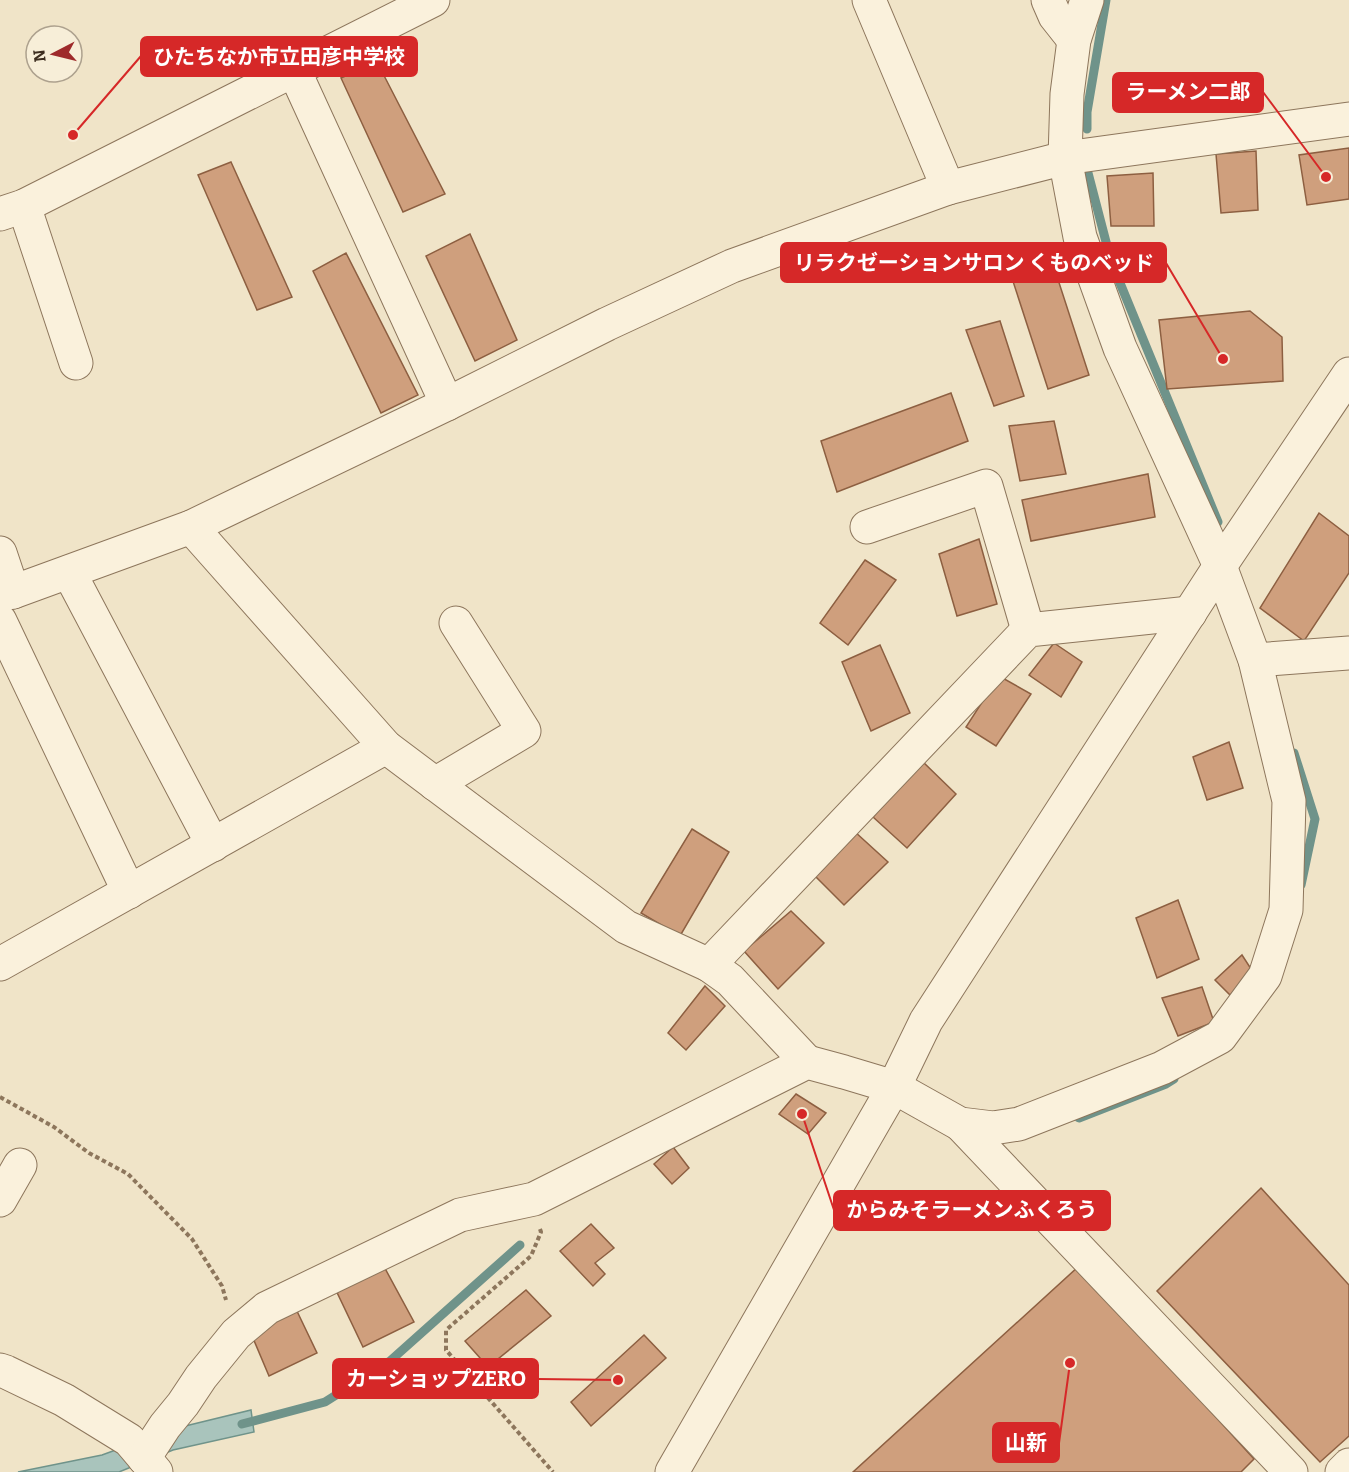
<svg xmlns="http://www.w3.org/2000/svg" width="1349" height="1472" font-family="Bitter,'Noto Sans JP',serif">
<rect width="100%" height="100%" fill="#f0e4c8"/>
<!-- water -->
<polygon fill="#a9c4bc" stroke="#6f938a" stroke-width="1.5" points="251,1410 254,1432 173,1450 119,1472 18,1472 102,1455 173,1429"/>
<g fill="none" stroke-linecap="round" stroke-linejoin="round">
<!-- stream -->
<g stroke="#6f938a" stroke-width="9">
<polyline points="1087,129 1087,112 1106,0"/>
<polyline points="1088,173 1111,261 1218,522"/>
<polyline points="1294,753 1315,819 1301,885"/>
<polyline points="1079,1118 1166,1084 1174,1079"/>
<polyline points="242,1424 325,1402 390,1361 520,1245"/>
</g>
</g>
<!-- building -->
<g fill="#cf9f7d" stroke="#8d5f41" stroke-width="1.5">
<polygon points="377,62 445,194 403,212 341,78"/>
<polygon points="1349,148 1349,199 1307,205 1299,155"/>
<polygon points="1256,151 1258,210 1221,213 1216,154"/>
<polygon points="231,162 292,297 257,310 198,175"/>
<polygon points="1153,173 1154,226 1111,226 1107,176"/>
<polygon points="470,234 517,340 475,361 426,256"/>
<polygon points="346,253 418,395 381,413 313,271"/>
<polygon points="1051,258 1089,375 1048,389 1009,269"/>
<polygon points="1250,311 1282,337 1283,381 1167,389 1159,320"/>
<polygon points="1000,321 1024,396 994,406 966,330"/>
<polygon points="951,393 968,441 837,492 821,441"/>
<polygon points="1054,421 1066,474 1020,481 1009,426"/>
<polygon points="1148,474 1155,517 1031,541 1022,500"/>
<polygon points="1319,513 1349,536 1349,573 1304,641 1260,608"/>
<polygon points="979,539 997,604 957,616 939,554"/>
<polygon points="865,560 896,580 848,645 820,623"/>
<polygon points="1054,643 1082,662 1061,697 1029,675"/>
<polygon points="880,645 910,713 871,731 842,662"/>
<polygon points="999,676 1031,694 996,746 966,727"/>
<polygon points="1229,742 1243,788 1207,800 1193,757"/>
<polygon points="922,761 956,794 907,848 873,817"/>
<polygon points="692,829 729,852 680,936 641,913"/>
<polygon points="854,831 888,862 844,905 814,875"/>
<polygon points="1178,900 1199,959 1157,978 1136,918"/>
<polygon points="791,911 824,943 778,989 744,951"/>
<polygon points="1242,955 1255,975 1230,995 1215,980"/>
<polygon points="705,986 725,1006 686,1050 668,1033"/>
<polygon points="1202,987 1214,1022 1178,1036 1162,998"/>
<polygon points="796,1094 826,1113 808,1134 779,1114"/>
<polygon points="673,1147 689,1168 672,1184 654,1164"/>
<polygon points="1261,1188 1349,1285 1349,1436 1320,1462 1157,1291"/>
<polygon points="591,1224 614,1248 595,1263 605,1274 593,1286 560,1251"/>
<polygon points="381,1261 414,1322 363,1347 333,1284"/>
<polygon points="1079,1266 1254,1459 1241,1472 853,1472"/>
<polygon points="526,1290 551,1316 488,1367 465,1341"/>
<polygon points="295,1307 317,1353 269,1376 250,1331"/>
<polygon points="644,1335 666,1358 591,1426 571,1402"/>
</g>
<g fill="none" stroke-linecap="round" stroke-linejoin="round">
<defs>
<g id="minor">
<polyline points="869,0 948,188"/>
<polyline points="1048,0 1055,16 1074,40"/>
<polyline points="294,70 447,404"/>
<polyline points="24,206 76,363"/>
<polyline points="0,214 24,206 433,0"/>
<polyline points="191,527 386,747 626,927 709,965"/>
<polyline points="867,527 986,486 1028,630"/>
<polyline points="0,553 13,592"/>
<polyline points="69,572 213,845"/>
<polyline points="0,595 13,592 191,527 447,404 607,324 732,266 948,188 1065,158 1349,119"/>
<polyline points="0,621 129,892"/>
<polyline points="1255,660 1349,653"/>
<polyline points="435,784 524,731 456,623"/>
<polyline points="0,964 386,747"/>
<polyline points="807,1062 730,980 709,965 1028,630 1190,613"/>
<polyline points="960,1124 1291,1472"/>
<polyline points="0,1200 20,1165"/>
<polyline points="0,1370 6,1372 64,1400 129,1440 156,1472"/>
<polyline points="144,1458 165,1426 183,1404 201,1377 236,1334 267,1308 460,1215 534,1199 807,1062 844,1072 894,1087 960,1124 993,1128 1019,1124 1162,1068 1220,1037 1265,976 1286,910 1289,801 1255,660 1220,566 1120,348 1080,237 1065,158 1067,94 1074,40 1087,0"/>
<polyline points="672,1472 894,1087 926,1021 1220,566 1349,374"/>
<polyline points="1342,1472 1349,1465"/>
</g>
</defs>
<!-- minor casing -->
<use href="#minor" stroke="#8d765c" stroke-width="35"/>
<!-- path -->
<g stroke="#8d765c" stroke-width="4" stroke-dasharray="4.5 3" stroke-linecap="butt">
<polyline points="0,1097 54,1127 89,1153 128,1174 192,1239 222,1286 226,1300"/>
<polyline points="540,1229 541,1232 531,1256 446,1330 446,1350 553,1472"/>
</g>
<!-- minor -->
<use href="#minor" stroke="#faf1dc" stroke-width="33"/>
</g>
<!-- callouts -->
<path fill="none" stroke="#d62828" stroke-width="2" d="M73 135L141 56M1326 177L1263 92M1223 359L1166 263M802 1114L834 1210M618 1380L538 1379M1070 1363L1059 1443"/>
<g fill="#d62828" stroke="#f7eed8" stroke-width="2">
<circle cx="73" cy="135" r="6"/>
<circle cx="1326" cy="177" r="6"/>
<circle cx="1223" cy="359" r="6"/>
<circle cx="802" cy="1114" r="6"/>
<circle cx="618" cy="1380" r="6"/>
<circle cx="1070" cy="1363" r="6"/>
</g>
<g fill="#d62828" stroke="#d62828" stroke-width="2">
<rect x="141" y="37" width="276" height="39" rx="6"/>
<rect x="1113" y="73" width="150" height="39" rx="6"/>
<rect x="781" y="243" width="385" height="39" rx="6"/>
<rect x="834" y="1191" width="276" height="39" rx="6"/>
<rect x="333" y="1359" width="205" height="39" rx="6"/>
<rect x="993" y="1423" width="66" height="39" rx="6"/>
</g>
<g font-size="21" text-anchor="middle" font-weight="bold" fill="#fff">
<text x="279" y="64">ひたちなか市立田彦中学校</text>
<text x="1188" y="99">ラーメン二郎</text>
<text x="974" y="270">リラクゼーションサロン くものベッド</text>
<text x="972" y="1217">からみそラーメンふくろう</text>
<text x="436" y="1386">カーショップZERO</text>
<text x="1026" y="1450">山新</text>
</g>
<!-- north arrow -->
<g transform="translate(54 54) rotate(263)"><circle r="28" fill="#f7eed8" stroke="#ada18e" stroke-width="1.5"/>
<path d="M0-4.5L10 22L0 15L-10 22Z" fill="#9e2a2b"/>
<text y="-9" font-size="16" font-weight="bold" text-anchor="middle" fill="#3d2e20">N</text>
</g>
</svg>
